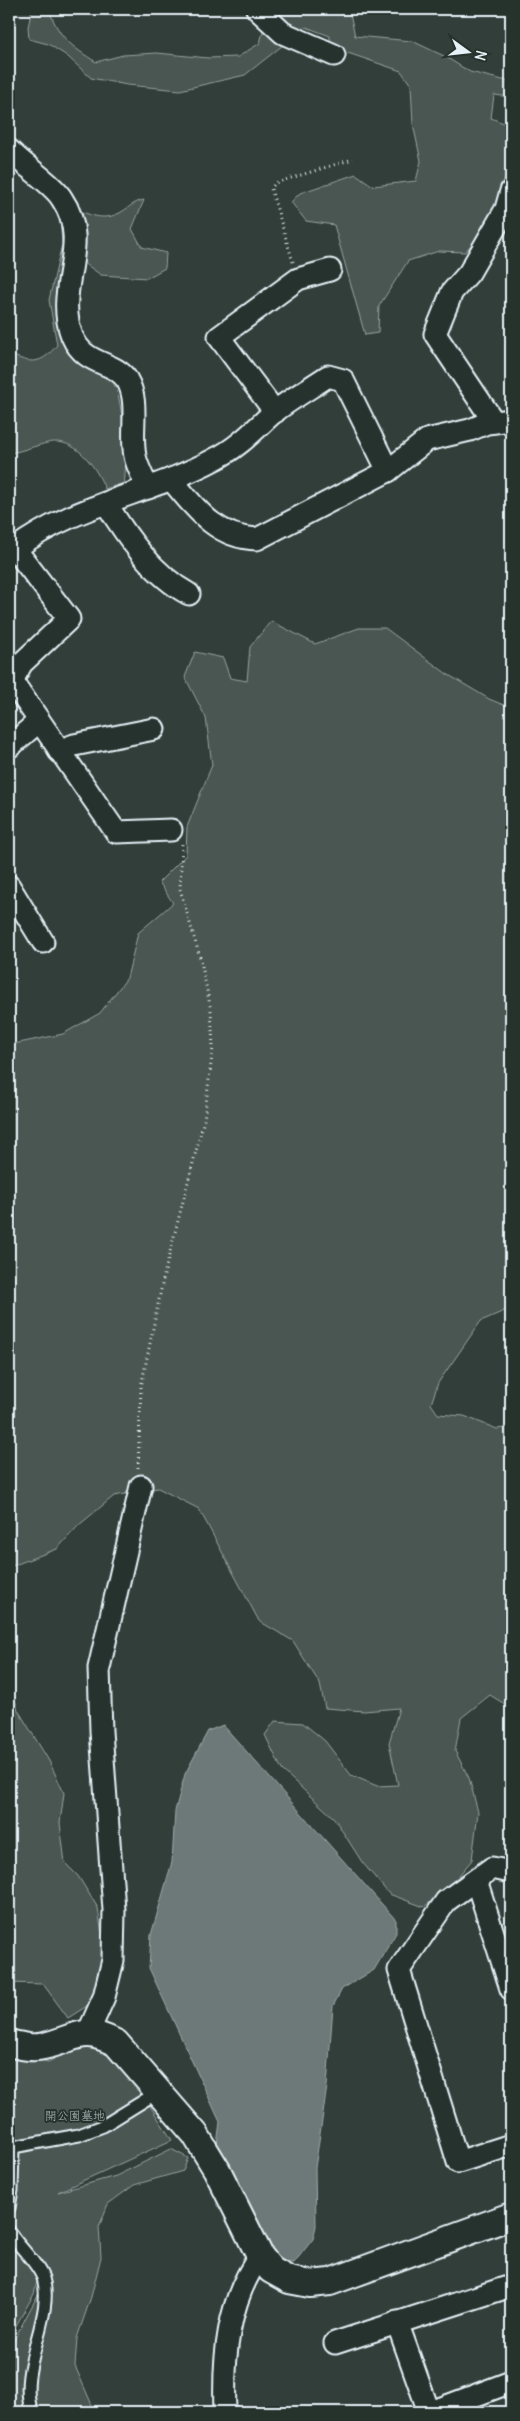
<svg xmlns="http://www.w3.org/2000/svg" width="520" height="2421" font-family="Delius,'Klee One',sans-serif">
<rect width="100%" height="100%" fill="#323e39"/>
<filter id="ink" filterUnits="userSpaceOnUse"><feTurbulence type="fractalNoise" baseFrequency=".02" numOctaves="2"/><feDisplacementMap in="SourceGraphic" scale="10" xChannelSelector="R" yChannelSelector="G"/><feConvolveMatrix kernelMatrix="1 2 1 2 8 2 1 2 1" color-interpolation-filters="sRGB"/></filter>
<g filter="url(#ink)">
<!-- green -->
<g fill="#495651" stroke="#98a4a4">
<path d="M 32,9 L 49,9 C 58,37 72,47 96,62 L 123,55 L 157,53 L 208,58 L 238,57 L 260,43 L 269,9 L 349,9 L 355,36 L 412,41 L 444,56 L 470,72 L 511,82 L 511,97 L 494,95 L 491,118 L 511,126 L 511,146 L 507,158 L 503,198 L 485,228 L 465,252 L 439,251 L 408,261 L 379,306 L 378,333 L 365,335 L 334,225 L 306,221 L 291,202 L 300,193 L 356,174 L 373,186 L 416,181 L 421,161 L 413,124 L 411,85 L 401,71 L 330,47 L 330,36 L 306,27 L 245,75 L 180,90 L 127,85 L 91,78 L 67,56 L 48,44 L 29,39 L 28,27 Z"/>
<path d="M 144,200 L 132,229 L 142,247 L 166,253 L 165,268 L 147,278 L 101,275 L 81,261 L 64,277 L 85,364 C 93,369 105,374 112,381 C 123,393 128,467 124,483 L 105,489 C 97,469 79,441 54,442 C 44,442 22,452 9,453 L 9,354 C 31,364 41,365 57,345 L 49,300 L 62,244 L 60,217 L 78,210 C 94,217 107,221 123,211 C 131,206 134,202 144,200 Z"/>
<polygon points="271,621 315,644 359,628 385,628 447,674 489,699 511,708 511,1308 481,1321 438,1383 431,1404 438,1414 464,1416 497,1429 511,1427 511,1708 490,1695 461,1718 455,1751 469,1778 478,1812 472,1860 448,1888 424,1907 389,1894 362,1862 334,1818 282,1770 265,1735 275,1721 303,1723 325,1741 351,1775 377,1786 398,1785 389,1743 399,1708 364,1711 325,1708 320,1684 293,1641 259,1621 199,1509 158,1488 114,1496 79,1525 57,1549 9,1567 9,1045 63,1034 100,1013 127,978 138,933 173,903 159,882 186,855 187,827 212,765 206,718 185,677 195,652 223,658 230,678 247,681 250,647"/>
<polygon points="9,1681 18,1710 49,1761 64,1793 60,1823 65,1863 78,1876 98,1908 103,1942 100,1977 87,2006 68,2018 43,1984 9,1983"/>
<polygon points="100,2046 123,2064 172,2140 58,2192 116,2176 171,2149 188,2158 183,2171 134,2185 108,2204 99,2227 101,2257 91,2297 77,2338 75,2366 95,2412 15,2412 9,2404 9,2349 40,2291 38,2277 34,2294 9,2338 9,2052 48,2062 75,2048"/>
</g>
<!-- water -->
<polygon fill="#6d7978" stroke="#9ea9ab" points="223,1725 396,1920 396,1933 374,1970 342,1989 333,2006 327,2086 315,2168 316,2226 313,2239 294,2263 280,2262 262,2242 217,2144 220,2122 149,1968 151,1935 172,1862 175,1811 185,1774 208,1731"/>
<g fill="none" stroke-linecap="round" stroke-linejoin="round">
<defs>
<g id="service">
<polyline points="9,2149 13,2147 79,2135 103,2126 158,2092"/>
<polyline points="9,2208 12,2190 13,2147 10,2143"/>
<path d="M 9,2231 C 18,2247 36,2260 43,2278 C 55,2317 16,2369 32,2412"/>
</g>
<g id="minor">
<polyline points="257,9 283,33 334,55"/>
<path d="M 9,150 C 22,164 54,185 62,199 C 93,245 53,287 72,336 C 85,367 114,360 127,380 C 140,402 130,432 135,456 C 137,466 143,478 148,488"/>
<polyline points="275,412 219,337 298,279 330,270"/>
<polyline points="494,422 435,334 452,292 469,273 506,209 511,191"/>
<path d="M 171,479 C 195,508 216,538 257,539 L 388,471 L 427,440 L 470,430 L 487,423 L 511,420"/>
<path d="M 106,503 C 127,537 153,575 189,594"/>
<path d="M 9,548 L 15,549 C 74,504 150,494 215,459 C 239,447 255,429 274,412 C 291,399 310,388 328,376 L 343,380 L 388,471"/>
<polyline points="12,681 116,832 171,830"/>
<polyline points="9,683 12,681 22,663 69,619 15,549"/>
<polyline points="9,747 39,721"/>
<polyline points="59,751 74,745 154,729"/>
<polyline points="9,886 43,942"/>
<polyline points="511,1872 492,1868 446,1901 399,1970 458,2162 511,2145"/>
<polyline points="476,1880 511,1989"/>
<polyline points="88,2033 104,1997 113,1960 114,1910 101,1731 99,1668 141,1486"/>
<polyline points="397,2322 429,2412"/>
<polyline points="335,2343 511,2286"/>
<path d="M 225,2412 C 223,2358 227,2301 260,2256"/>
<polyline points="431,2412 511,2382"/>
</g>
<path id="tertiary" d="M 9,2043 C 21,2046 32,2049 44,2046 C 78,2038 81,2025 116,2043 L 195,2134 L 217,2170 L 260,2256 L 271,2270 L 289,2280 L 310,2284 L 330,2282 L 511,2216"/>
</defs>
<!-- service casing -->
<use href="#service" stroke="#e8f1f8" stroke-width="15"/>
<!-- minor casing -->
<use href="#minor" stroke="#e8f1f8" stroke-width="25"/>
<!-- tertiary casing -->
<use href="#tertiary" stroke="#e8f1f8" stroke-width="30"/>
<!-- path -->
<g stroke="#e8f1f8" stroke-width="3" stroke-dasharray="1 4" stroke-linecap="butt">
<polyline points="293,262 271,189 275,183 353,159"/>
<polyline points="138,1468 141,1387 164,1275 204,1120 213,1047 211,1010 201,961 180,889 182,844"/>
</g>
<!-- service -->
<use href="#service" stroke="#26332d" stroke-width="11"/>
<!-- minor -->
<use href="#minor" stroke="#26332d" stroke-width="21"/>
<!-- tertiary -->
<use href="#tertiary" stroke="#26332d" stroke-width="26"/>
</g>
</g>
<g text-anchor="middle" stroke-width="4" stroke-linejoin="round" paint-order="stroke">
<!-- park labels -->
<g font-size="12" fill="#b0bbbe" stroke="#26332d">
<text x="75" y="2120">開公園墓地</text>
</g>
</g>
<!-- margin -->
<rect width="520" height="2421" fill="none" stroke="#26332d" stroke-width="30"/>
<rect x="15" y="15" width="490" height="2391" fill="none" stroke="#e8f1f8" stroke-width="2" filter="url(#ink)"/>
<!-- north arrow -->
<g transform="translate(468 52) rotate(105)" stroke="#26332d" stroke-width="4" paint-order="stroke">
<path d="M0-4L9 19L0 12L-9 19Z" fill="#e8f1f8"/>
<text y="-8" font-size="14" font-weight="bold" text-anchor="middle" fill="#e8f1f8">N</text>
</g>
</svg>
